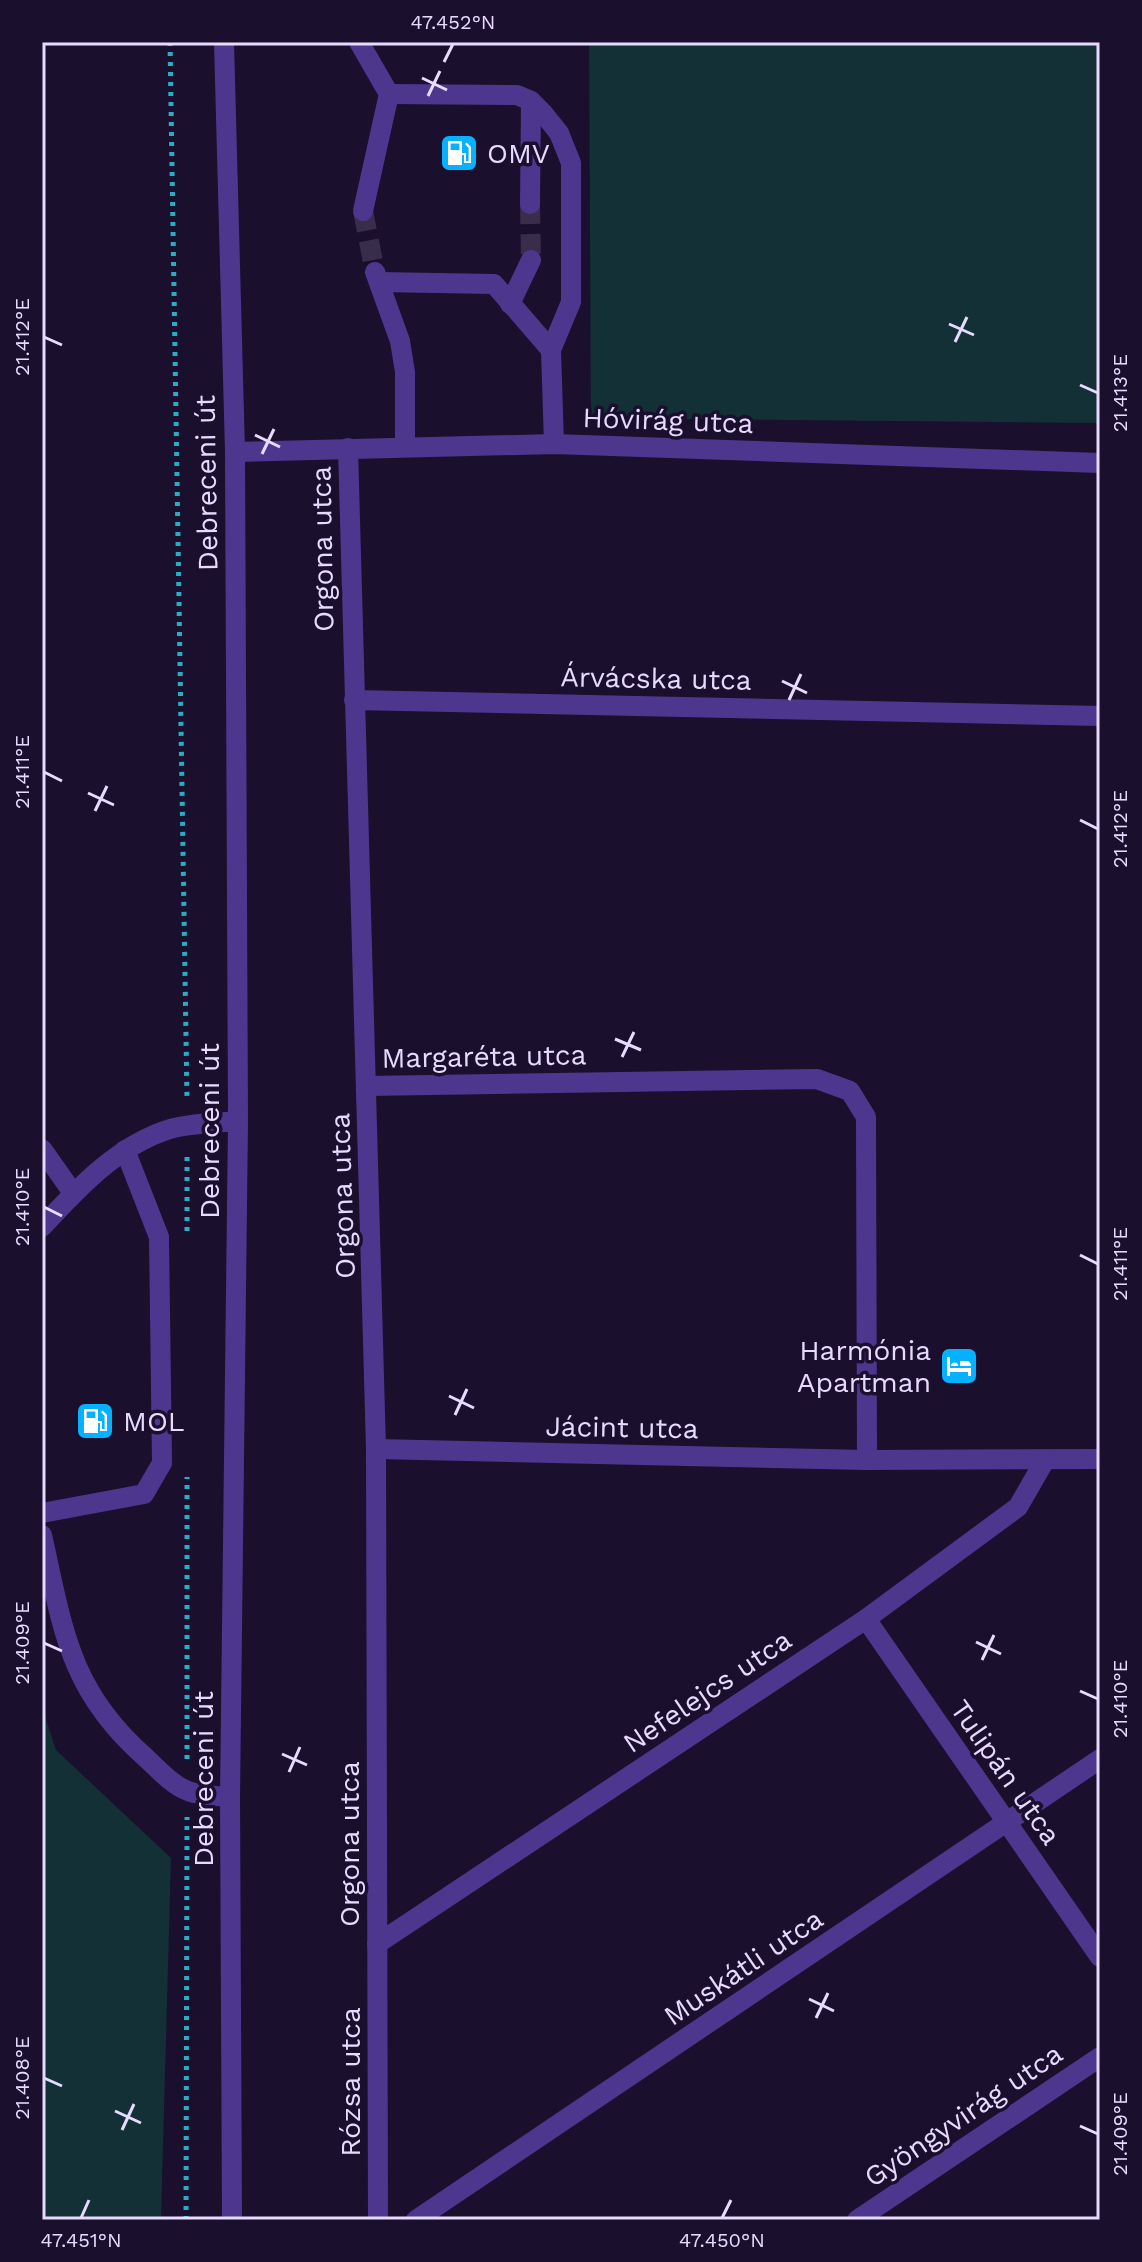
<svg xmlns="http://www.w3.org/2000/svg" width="1142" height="2262" font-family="'Work Sans',sans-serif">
<rect width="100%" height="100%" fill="#1a0f2c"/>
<!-- green -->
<g fill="#123036">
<polygon points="589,42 1100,42 1100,423 591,418"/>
<polygon points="42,1707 56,1750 171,1858 161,2220 42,2220"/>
</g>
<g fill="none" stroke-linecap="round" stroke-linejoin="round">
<!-- minor-tunnel -->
<g stroke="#392d4c" stroke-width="20" stroke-dasharray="20 10" stroke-linecap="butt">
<polyline points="530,204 531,260"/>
<polyline points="363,211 375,272"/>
</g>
<!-- path -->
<g stroke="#28adc5" stroke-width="5" stroke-dasharray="4 6" stroke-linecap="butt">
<polyline points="170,42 187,1099"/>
<polyline points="187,1231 187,1153"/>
<polyline points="187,1759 187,1477"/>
<polyline points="186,2220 187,1817"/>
</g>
<!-- minor -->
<g stroke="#4d378e" stroke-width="20">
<polyline points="224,42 235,452 238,1121 230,1797 232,2220"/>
<polyline points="359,42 389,94 363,211"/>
<polyline points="389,94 517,95 531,101 543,113 559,133 571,163 571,302 551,350 554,444"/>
<polyline points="530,204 531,101"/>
<polyline points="375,272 400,341 405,372 405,446"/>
<polyline points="379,282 494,284 551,350"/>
<polyline points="510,304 531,260"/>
<polyline points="348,448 376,1449 378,2220"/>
<polyline points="235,452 554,444 1100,463"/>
<polyline points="354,700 1100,716"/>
<polyline points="367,1086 817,1079 850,1091 866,1117 867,1460"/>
<polyline points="42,1149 73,1193"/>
<path d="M 42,1227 C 78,1188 118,1145 170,1129 C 191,1123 216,1123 238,1121"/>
<polyline points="376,1449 867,1460 1100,1459"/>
<polyline points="42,1513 144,1494 162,1463 159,1237 125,1150"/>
<path d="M 42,1535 C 63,1629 69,1690 145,1757 C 157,1768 172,1785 188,1791 C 200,1796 217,1796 230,1797"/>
<polyline points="866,1619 1100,1957"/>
<polyline points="377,1944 866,1619 1018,1507 1045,1460"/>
<polyline points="416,2220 1100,1759"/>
<polyline points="857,2220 1100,2057"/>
</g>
</g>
<!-- ticks -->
<path fill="none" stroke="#e6daff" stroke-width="3" d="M 444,62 L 453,44M 422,78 L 447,90M 428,96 L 440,71M 949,324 L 974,335M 44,337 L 62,345M 955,342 L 967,317M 1080,385 L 1098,393M 255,435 L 280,447M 262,454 L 274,429M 782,681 L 807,693M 789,700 L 801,674M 44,772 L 62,781M 88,793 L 114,805M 95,811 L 107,786M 1080,820 L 1098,829M 615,1039 L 641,1050M 622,1057 L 634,1032M 44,1207 L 62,1216M 1080,1255 L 1098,1264M 449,1396 L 474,1408M 455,1415 L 467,1389M 976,1642 L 1001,1654M 44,1643 L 62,1651M 982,1660 L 994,1635M 1080,1691 L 1098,1699M 282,1754 L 307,1765M 289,1772 L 300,1747M 809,1999 L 834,2011M 816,2018 L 828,1993M 44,2078 L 62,2086M 115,2111 L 141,2123M 1080,2126 L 1098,2134M 122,2130 L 134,2104M 81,2218 L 89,2200M 722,2218 L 731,2200"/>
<!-- icons -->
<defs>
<symbol id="fuel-square" viewBox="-11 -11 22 22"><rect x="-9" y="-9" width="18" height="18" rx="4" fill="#06b1ff" stroke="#1a0f2c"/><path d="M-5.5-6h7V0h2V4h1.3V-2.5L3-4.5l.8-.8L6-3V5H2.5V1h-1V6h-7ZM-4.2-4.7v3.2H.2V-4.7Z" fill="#fff"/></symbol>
<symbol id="hotel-square" viewBox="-11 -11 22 22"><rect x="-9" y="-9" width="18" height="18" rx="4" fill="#06b1ff" stroke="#1a0f2c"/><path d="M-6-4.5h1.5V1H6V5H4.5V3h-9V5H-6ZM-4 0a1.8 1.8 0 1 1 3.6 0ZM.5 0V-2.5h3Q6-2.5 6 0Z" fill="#fff"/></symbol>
</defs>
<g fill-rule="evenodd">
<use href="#fuel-square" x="437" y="131" width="44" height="44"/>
<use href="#hotel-square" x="937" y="1344" width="44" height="44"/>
<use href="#fuel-square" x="73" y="1399" width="44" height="44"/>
</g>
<g text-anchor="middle" stroke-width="7" stroke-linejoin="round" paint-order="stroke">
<!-- poi labels -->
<g font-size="28" fill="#e6daff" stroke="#1a0f2c" text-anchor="start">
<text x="487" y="163">OMV</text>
<text x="931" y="1360" text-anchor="end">Harmónia<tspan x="931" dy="32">Apartman</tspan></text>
<text x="123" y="1431">MOL</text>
</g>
<!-- street labels -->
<g font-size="28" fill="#e6daff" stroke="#1a0f2c">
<text transform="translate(668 420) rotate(2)" y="10">Hóvirág utca</text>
<text transform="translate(206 483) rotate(-91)" y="10">Debreceni út</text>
<text transform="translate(322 549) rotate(-91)" y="10">Orgona utca</text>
<text transform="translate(656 678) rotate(1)" y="10">Árvácska utca</text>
<text transform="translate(484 1056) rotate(-1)" y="10">Margaréta utca</text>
<text transform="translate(209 1131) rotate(-90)" y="10">Debreceni út</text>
<text transform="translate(342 1196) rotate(-92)" y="10">Orgona utca</text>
<text transform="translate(622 1427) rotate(1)" y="10">Jácint utca</text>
<text transform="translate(707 1691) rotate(-34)" y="10">Nefelejcs utca</text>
<text transform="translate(1006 1772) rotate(55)" y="10">Tulipán utca</text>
<text transform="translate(203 1779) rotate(-90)" y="10">Debreceni út</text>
<text transform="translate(349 1844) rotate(-90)" y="10">Orgona utca</text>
<text transform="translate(743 1967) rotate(-34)" y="10">Muskátli utca</text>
<text transform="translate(350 2082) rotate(-90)" y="10">Rózsa utca</text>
<text transform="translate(963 2115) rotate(-34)" y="10">Gyöngyvirág utca</text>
</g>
</g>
<!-- border -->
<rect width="1142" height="2262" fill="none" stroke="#1a0f2c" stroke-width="88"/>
<rect x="44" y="44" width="1054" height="2174" fill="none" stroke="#e6daff" stroke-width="3"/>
<g font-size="20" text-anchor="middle" fill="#e6daff">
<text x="453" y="29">47.452°N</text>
<text transform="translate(22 337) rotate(-90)" y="7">21.412°E</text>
<text transform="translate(1120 393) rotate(-90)" y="7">21.413°E</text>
<text transform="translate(22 772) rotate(-90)" y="7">21.411°E</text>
<text transform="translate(1120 829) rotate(-90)" y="7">21.412°E</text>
<text transform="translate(22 1207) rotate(-90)" y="7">21.410°E</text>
<text transform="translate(1120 1264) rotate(-90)" y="7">21.411°E</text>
<text transform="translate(22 1643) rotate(-90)" y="7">21.409°E</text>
<text transform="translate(1120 1699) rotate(-90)" y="7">21.410°E</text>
<text transform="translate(22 2078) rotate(-90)" y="7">21.408°E</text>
<text transform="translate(1120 2134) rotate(-90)" y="7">21.409°E</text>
<text x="81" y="2247">47.451°N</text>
<text x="722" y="2247">47.450°N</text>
</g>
</svg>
